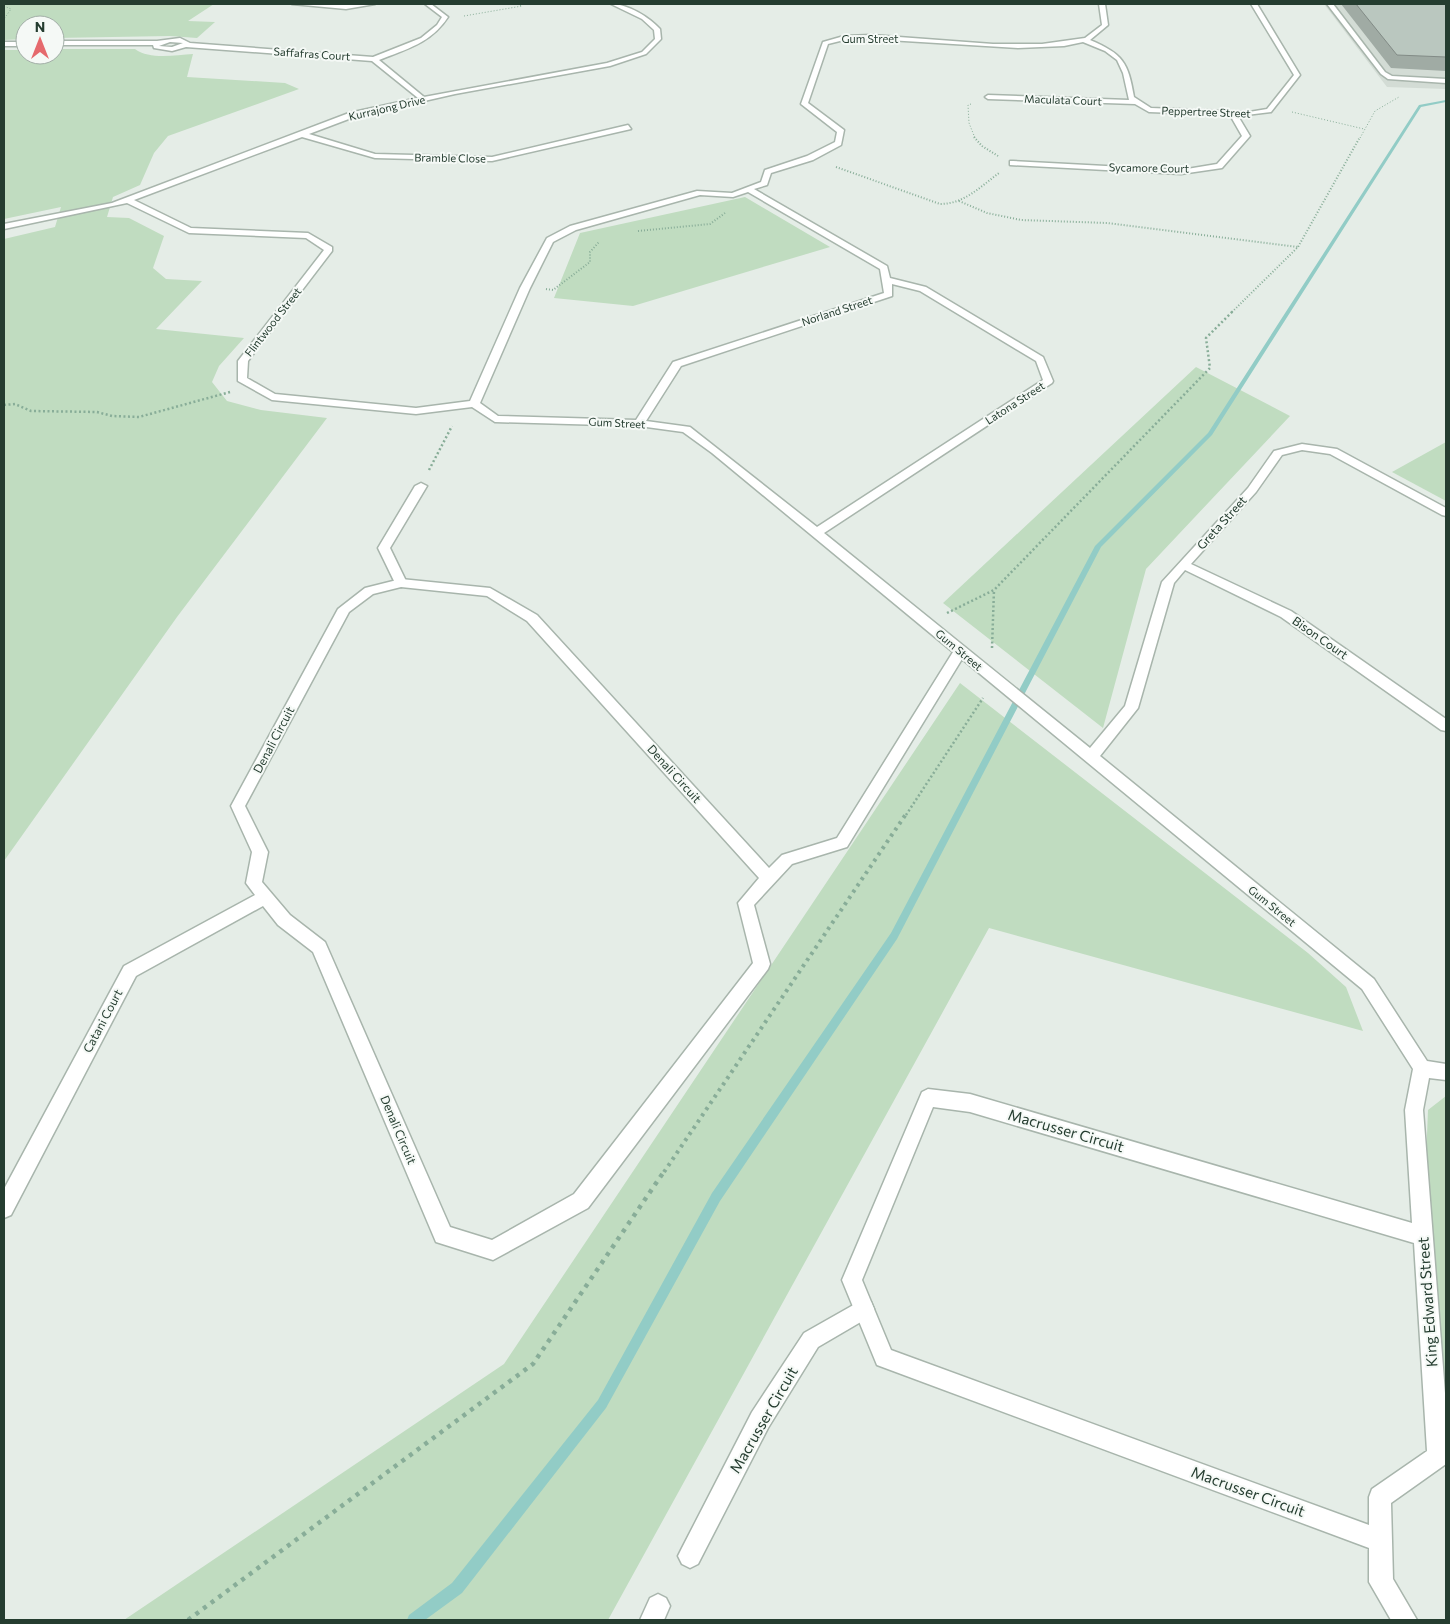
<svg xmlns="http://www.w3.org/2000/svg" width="1450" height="1624" font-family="Commissioner,sans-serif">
<rect width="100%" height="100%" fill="#e5ede7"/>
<!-- built -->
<polygon fill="#d3dcd5" points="1324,4 1446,4 1446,89 1387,87"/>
<!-- green -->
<g fill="#c0dcc0">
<polygon points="4,4 214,4 188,21 215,22 197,38 170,36 55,38 55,25 25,25 25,39 4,40"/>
<path d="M 55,49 L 135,49 C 150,60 175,55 193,54 L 187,77 L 285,83 L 299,89 L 168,136 L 154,153 L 140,185 L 113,197 L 107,217 L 129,218 L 164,236 L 153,268 L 166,279 L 202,281 L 156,329 L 244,338 L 219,366 L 212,382 L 227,401 L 261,410 L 327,418 L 177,617 L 4,861 L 4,239 L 55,227 L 61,207 L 4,219 L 4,50 L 25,50 L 25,55 L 55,55 Z"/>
<polygon points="745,197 830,247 633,306 554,298 580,233"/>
<polygon points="1196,367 1290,416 1146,569 1103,728 943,603"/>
<polygon points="1446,442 1446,501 1392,472"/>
<polygon points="960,683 1308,953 1346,987 1363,1031 989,928 608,1620 124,1620 504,1364"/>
<polygon points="1446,1096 1446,1416 1423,1236 1428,1110"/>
</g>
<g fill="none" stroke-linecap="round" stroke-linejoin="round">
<!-- stream -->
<polygon fill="#92ccc6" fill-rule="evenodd" points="1446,100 1446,102 1421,107 1212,435 1101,547 897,939 720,1201 606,1408 462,1593 425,1620 407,1620 409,1615 452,1583 598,1400 712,1193 891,933 1095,546 1208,433 1419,105"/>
<defs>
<g id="lane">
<polygon points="1327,4 1333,4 1385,72 1392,76 1446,79 1446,83 1388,79 1381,74"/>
<polygon points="421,483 427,486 390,548 407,583 401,587 395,583 378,548 415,486"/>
<polygon points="864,1299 871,1302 874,1309 871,1316 818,1347 768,1428 698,1564 690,1568 682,1564 678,1556 682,1548 752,1412 804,1333"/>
<polygon points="658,1594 666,1598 670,1606 664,1620 640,1620 650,1598"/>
</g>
<g id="street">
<polygon points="292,4 375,4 346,9"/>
<path d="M 425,4 L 431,4 L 448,17 C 431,43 407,49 379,60 L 424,97 L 607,63 L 642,52 L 655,39 L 654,30 L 642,19 L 611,4 C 628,4 649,17 660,29 L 661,39 L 646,54 L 610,66 L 455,94 L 354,117 L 309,134 L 375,154 L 492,157 L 628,125 L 631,129 L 492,161 L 375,158 L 302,137 L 134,200 L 191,228 L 308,233 L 332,247 L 332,251 L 248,361 L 247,378 L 275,394 L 416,408 L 470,401 L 520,288 L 547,238 L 570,226 L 697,191 L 732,193 L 761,182 L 765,170 L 807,156 L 835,142 L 837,132 L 801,104 L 823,42 L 844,36 L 872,35 L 993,44 L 1042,44 L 1085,38 L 1102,25 L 1099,4 L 1105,4 L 1108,25 L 1090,40 C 1123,54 1128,62 1134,97 L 1151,108 L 1249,112 L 1267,109 L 1294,75 L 1251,4 L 1257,4 L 1300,75 L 1271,112 L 1238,116 L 1250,136 L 1222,168 L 1181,174 L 1010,165 L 1010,161 L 1013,161 L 1181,170 L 1217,164 L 1242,136 L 1230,115 L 1149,112 L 1135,104 L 988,99 L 985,97 L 988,95 L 1129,100 L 1123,73 L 1117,60 L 1105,51 L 1083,42 L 1064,46 L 1018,48 L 872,39 L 844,40 L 828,44 L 808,103 L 844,130 L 841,145 L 813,160 L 771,173 L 767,185 L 754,189 L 887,266 L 890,278 L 926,287 L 1043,357 L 1053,381 L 1052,383 L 824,533 L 1090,748 L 1125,706 L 1162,582 L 1248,488 L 1274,451 L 1302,444 L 1337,449 L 1446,508 L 1446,516 L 1442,515 L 1330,454 L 1302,450 L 1282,455 L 1256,492 L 1191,564 L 1291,611 L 1446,719 L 1446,731 L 1441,730 L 1281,617 L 1185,570 L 1174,583 L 1138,708 L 1100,756 L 1374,979 L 1427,1061 L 1446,1064 L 1446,1080 L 1429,1078 L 1423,1110 L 1446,1406 L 1446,1464 L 1391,1503 L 1393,1579 L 1417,1620 L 1391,1620 L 1369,1582 L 1369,1548 L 877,1365 L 842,1280 L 922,1092 L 928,1089 L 970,1094 L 1412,1223 L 1405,1110 L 1413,1069 L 1362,989 L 962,659 L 847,847 L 792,864 L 754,905 L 770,964 L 768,969 L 588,1208 L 493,1260 L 436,1242 L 313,952 L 278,925 L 263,906 L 136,976 L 11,1215 L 4,1218 L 4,1189 L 124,966 L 255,895 L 246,883 L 252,852 L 231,806 L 338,609 L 365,588 L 401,579 L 490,588 L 537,615 L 769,868 L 782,855 L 837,838 L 953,652 L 712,453 L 683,432 L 639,426 L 495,422 L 472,407 L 416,414 L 272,400 L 238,381 L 238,361 L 324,250 L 306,238 L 189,233 L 127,203 L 4,229 L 4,224 L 112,203 L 349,113 L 418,98 L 372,61 L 186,47 L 172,51 L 154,48 L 153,45 L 55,45 L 55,41 L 157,41 L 180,38 L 190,43 L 373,57 L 421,38 L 437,25 L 442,17 ZM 170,42 L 183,43 L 172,47 L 159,46 ZM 748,192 L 880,269 L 884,293 L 673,362 L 636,420 L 498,416 L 480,403 L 530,288 L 553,242 L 576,230 L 700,195 L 733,197 ZM 892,284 L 920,291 L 1036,361 L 1043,380 L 817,527 L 690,427 L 646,421 L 681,366 L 892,296 ZM 401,587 L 487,596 L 527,621 L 759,878 L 738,903 L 753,963 L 574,1194 L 492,1240 L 450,1227 L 325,942 L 290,915 L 262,882 L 268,852 L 245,806 L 349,612 L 373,594 ZM 933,1107 L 970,1112 L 1414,1243 L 1427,1451 L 1372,1489 L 1369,1497 L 1369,1525 L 891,1350 L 862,1280 Z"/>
<rect x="4" y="42" width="21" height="4"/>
</g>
</defs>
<!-- lane casing -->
<use href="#lane" stroke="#a8b5ac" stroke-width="3"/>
<!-- street casing -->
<use href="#street" stroke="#a8b5ac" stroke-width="3"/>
<!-- path-far4 -->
<g stroke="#88ad98" stroke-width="1" stroke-dasharray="1 2" stroke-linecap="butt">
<polyline points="4,6 11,9 4,19"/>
<polyline points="464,16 522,6 517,4"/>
<polyline points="971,104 968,105 969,123 975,138"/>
<polyline points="1292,112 1364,129"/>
<polyline points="1360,138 1375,111 1399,97"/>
</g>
<!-- path-far3 -->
<g stroke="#88ad98" stroke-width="2" stroke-dasharray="1 2" stroke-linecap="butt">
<polyline points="974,137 982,146 998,156"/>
<path d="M 836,167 L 940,204 C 964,204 980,187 999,173"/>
<polyline points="959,201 987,213 1021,220 1107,223 1298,247"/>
<polyline points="638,231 710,224 725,213"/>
<polyline points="546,289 553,290 590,262 590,252 599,242"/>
<polyline points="1232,312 1298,247 1360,137"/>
</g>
<!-- path-far2 -->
<g stroke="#88ad98" stroke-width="2.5" stroke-dasharray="2 2.5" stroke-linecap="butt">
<polyline points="4,405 15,404 31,411 97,412 112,416 139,417 230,392"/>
<polyline points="429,470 452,426"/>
<polyline points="947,613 994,590 1210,368 1206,338 1233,311"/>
<polyline points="992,648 994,590"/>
<polyline points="906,815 983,698"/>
</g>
<!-- path-far1 -->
<polyline stroke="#88ad98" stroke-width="4" stroke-dasharray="3 4.5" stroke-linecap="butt" points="664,1172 906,814"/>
<!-- path -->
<polyline stroke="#88ad98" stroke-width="4.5" stroke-dasharray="4 5.5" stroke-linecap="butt" points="188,1620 533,1364 665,1170"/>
<!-- lane -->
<use href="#lane" fill="#fff" fill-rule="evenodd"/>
<!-- street -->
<use href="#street" fill="#fff" fill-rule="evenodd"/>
</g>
<!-- wall -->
<polygon fill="#a0aba4" points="1341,4 1446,4 1446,71 1391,68"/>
<!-- building -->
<polygon fill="#bac7bf" stroke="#828b86" points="1356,4 1446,4 1446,57 1397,55"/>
<g text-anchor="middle" stroke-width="4" stroke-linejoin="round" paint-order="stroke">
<!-- far-street labels -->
<g font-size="11" fill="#253d30" stroke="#f5f9f6">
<text x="870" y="43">Gum Street</text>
<text transform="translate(312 54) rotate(4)" y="4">Saffafras Court</text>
<text transform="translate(1063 100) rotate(2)" y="4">Maculata Court</text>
<text transform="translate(387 108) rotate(-13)" y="4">Kurrajong Drive</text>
<text transform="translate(1206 112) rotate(2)" y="4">Peppertree Street</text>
<text transform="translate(450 158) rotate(1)" y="4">Bramble Close</text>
<text transform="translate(1149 168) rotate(1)" y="4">Sycamore Court</text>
<text transform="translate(837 311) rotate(-18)" y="4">Norland Street</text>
<text transform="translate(273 322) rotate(-52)" y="4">Flintwood Street</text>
<text transform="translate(1015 403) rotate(-33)" y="4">Latona Street</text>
<text transform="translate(617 423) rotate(3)" y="4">Gum Street</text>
<text transform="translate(959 650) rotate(40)" y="4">Gum Street</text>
<text transform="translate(1272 906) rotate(39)" y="4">Gum Street</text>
</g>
<!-- street labels -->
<g font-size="12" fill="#253d30" stroke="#f5f9f6">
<text transform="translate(1222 523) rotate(-48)" y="4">Greta Street</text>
<text transform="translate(1320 638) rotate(35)" y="4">Bison Court</text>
<text transform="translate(274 740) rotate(-62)" y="4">Denali Circuit</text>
<text transform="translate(674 774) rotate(48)" y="4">Denali Circuit</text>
<text transform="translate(103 1021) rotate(-62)" y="4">Catani Court</text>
<text transform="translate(398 1130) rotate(67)" y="4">Denali Circuit</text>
</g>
<!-- near-street labels -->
<g font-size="15" fill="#253d30" stroke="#f5f9f6">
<text transform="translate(1066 1131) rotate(16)" y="5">Macrusser Circuit</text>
<text transform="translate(1428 1302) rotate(-94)" y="5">King Edward Street</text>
<text transform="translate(764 1420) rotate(-60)" y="5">Macrusser Circuit</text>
<text transform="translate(1248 1492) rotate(20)" y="5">Macrusser Circuit</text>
</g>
</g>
<!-- border -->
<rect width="1450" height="1624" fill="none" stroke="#253d30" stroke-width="10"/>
<!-- north arrow -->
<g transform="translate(40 40)"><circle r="24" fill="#f5f9f6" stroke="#a2aea7"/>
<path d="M0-4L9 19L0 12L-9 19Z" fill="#e56a6d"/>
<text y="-8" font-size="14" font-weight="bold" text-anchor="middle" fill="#253d30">N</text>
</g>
</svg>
